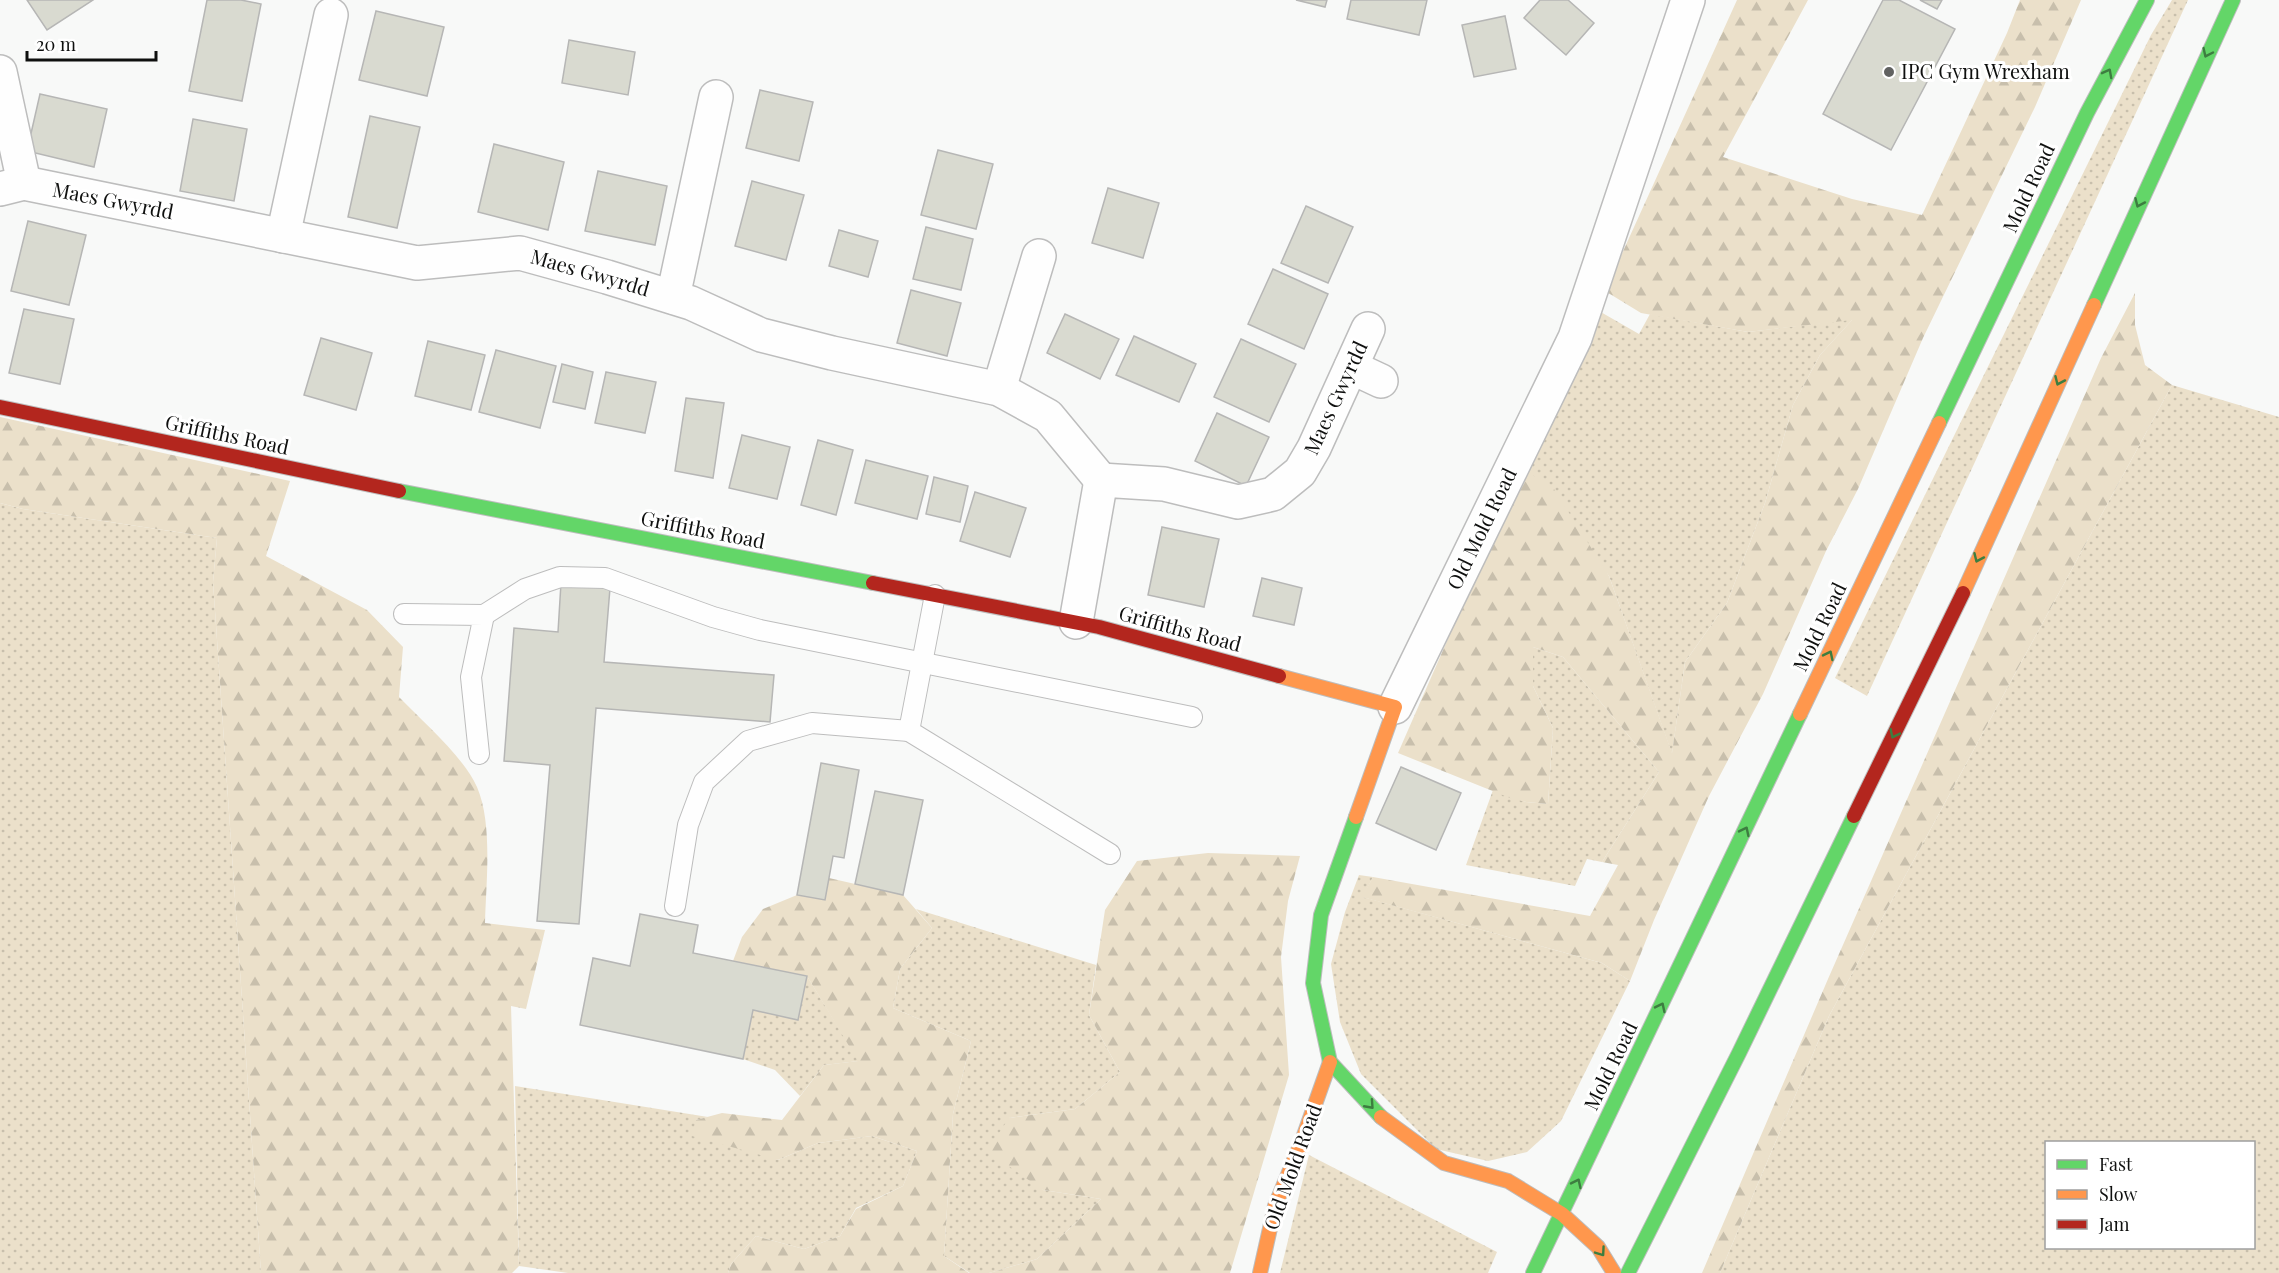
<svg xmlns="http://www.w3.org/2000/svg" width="2279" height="1273" font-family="'Playfair Display',serif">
<defs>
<pattern id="grass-dots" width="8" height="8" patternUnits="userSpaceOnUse" patternTransform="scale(1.5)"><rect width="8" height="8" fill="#ebe0ca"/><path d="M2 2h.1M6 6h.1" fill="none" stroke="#c8bfac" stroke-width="1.8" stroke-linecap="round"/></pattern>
<pattern id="forest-firs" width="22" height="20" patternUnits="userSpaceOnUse" patternTransform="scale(1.5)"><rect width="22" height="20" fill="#ebe0ca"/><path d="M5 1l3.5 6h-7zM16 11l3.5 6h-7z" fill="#c8bfac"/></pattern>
</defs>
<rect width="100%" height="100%" fill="#f8f9f8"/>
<!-- grass -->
<g fill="url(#grass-dots)" fill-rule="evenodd">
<polygon points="2172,0 2188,0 1867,696 1835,678 2151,35"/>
<polygon points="1599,311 1639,334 1650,314 1748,332 1853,319 1820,355 1793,405 1765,503 1727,603 1685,662 1672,754 1609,576 1528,472"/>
<path d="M 2172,385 L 2279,417 L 2279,1273 L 1720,1273 L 1829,1016 ZM 2046,1142 L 2254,1142 L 2254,1248 L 2046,1248 Z"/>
<polygon points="0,503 23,509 217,538 213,582 261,1273 0,1273"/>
<polygon points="1533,647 1563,657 1659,772 1602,862 1587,859 1575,886 1466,865 1493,790 1526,802 1548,804 1553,728 1533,686"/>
<polygon points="1359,875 1373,877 1363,897 1602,963 1630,981 1561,1121 1527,1152 1488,1161 1436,1149 1361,1074 1340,1022 1331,964 1345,912"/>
<polygon points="916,909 1096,965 1089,1015 1120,1072 1075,1109 1009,1118 1043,1190 1101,1199 1037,1259 989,1273 970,1273 944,1256 953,1114 971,1041 893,1008 900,969 932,928"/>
<polygon points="807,976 859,1061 824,1065 800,1096 775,1070 743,1059 753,1010 798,1019"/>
<polygon points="515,1086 708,1117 696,1120 778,1160 818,1143 872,1136 917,1151 903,1186 856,1208 840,1236 804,1249 756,1236 731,1264 728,1273 568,1273 519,1266"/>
<polygon points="1309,1155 1497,1252 1488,1273 1280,1273"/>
</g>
<!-- forest -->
<g fill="url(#forest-firs)">
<polygon points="1737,0 1808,0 1723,157 1852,199 1922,215 2007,33 2020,0 2081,0 2035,107 1923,338 1858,489 1826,551 1763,694 1709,796 1654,920 1630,981 1602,963 1362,897 1373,877 1590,916 1618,865 1602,862 1659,772 1563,657 1533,647 1533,686 1553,728 1548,804 1526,802 1510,798 1398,753 1454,625 1528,472 1554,489 1609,576 1672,753 1685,662 1727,603 1765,503 1793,405 1820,355 1852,320 1748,332 1641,313 1605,291"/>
<polygon points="2135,293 2135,325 2145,365 2172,385 1829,1016 1720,1273 1702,1273 1828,979 2101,358"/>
<path d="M 0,417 L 290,481 L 266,556 L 367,610 L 403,647 L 399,697 C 423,722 463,756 477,787 C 493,824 486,883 485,923 L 545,930 L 526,1009 L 511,1006 L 519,1266 L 512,1273 L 261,1273 L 213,582 L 217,538 L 23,509 L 0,503 Z"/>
<polygon points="1208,853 1300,856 1288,901 1281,957 1289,1075 1230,1273 989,1273 1037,1259 1101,1199 1043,1190 987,1151 1009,1118 1075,1109 1120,1072 1089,1015 1105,910 1137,861"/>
<polygon points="829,878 903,895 932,928 900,969 893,1008 971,1041 953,1114 944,1256 969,1273 728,1273 731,1264 756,1236 804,1249 840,1236 856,1209 903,1186 917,1151 872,1136 818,1143 778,1160 692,1136 696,1120 722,1113 782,1120 824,1065 858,1061 807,976 733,961 742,937 763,909 797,895 825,900"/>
</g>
<!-- building -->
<g fill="#d9dad0" stroke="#b6b6b5" stroke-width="1.5">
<polygon points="27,0 93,0 47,30"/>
<polygon points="207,0 241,0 261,4 242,101 189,91"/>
<polygon points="1296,0 1327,0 1325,7"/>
<polygon points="1351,0 1427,0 1419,35 1347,19"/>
<polygon points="1540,0 1568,0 1594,23 1566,55 1524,18"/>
<polygon points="1883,0 1899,0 1955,29 1891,150 1823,114"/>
<polygon points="1920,0 1942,0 1937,9"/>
<polygon points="376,11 444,27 427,96 359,80"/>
<polygon points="1505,16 1516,69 1474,77 1462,25"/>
<polygon points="569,40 635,52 628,95 562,83"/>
<polygon points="760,90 813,102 799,161 746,148"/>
<polygon points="40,94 107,109 94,167 27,151"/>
<polygon points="370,116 420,127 397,228 348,217"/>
<polygon points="193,119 247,129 234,201 180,191"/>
<polygon points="494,144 564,162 548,230 478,212"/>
<polygon points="938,150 993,164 976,229 921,215"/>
<polygon points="598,171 667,186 655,245 585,231"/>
<polygon points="752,181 804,195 786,260 735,246"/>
<polygon points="1108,188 1159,203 1143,258 1092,243"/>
<polygon points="1306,206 1353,227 1328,283 1281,263"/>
<polygon points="28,221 86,235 69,305 11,291"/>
<polygon points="926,227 973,239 961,290 913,279"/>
<polygon points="839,230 878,241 868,277 829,266"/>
<polygon points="1273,269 1328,294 1304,349 1248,324"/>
<polygon points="911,290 961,303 947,356 897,343"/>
<polygon points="24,309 74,319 60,384 9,373"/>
<polygon points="1065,314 1119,339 1100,379 1047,353"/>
<polygon points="1134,336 1196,364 1179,402 1116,375"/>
<polygon points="321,338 372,353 356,410 304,395"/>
<polygon points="1241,339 1296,364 1269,422 1214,397"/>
<polygon points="428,341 485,355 471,410 415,396"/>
<polygon points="496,350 556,366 540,428 479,412"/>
<polygon points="562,364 593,372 585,409 553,402"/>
<polygon points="606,372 656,382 645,433 595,423"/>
<polygon points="686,398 724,403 713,478 675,471"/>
<polygon points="1217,413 1269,437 1246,486 1195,461"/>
<polygon points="742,435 790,447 777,499 729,488"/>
<polygon points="818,440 853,450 836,515 801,505"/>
<polygon points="866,460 928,476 917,519 855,503"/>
<polygon points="934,477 968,486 960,522 926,514"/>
<polygon points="975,492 1026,508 1010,557 960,541"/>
<polygon points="1162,527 1219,539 1204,607 1148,595"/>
<polygon points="1262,578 1302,588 1294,625 1253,616"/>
<polygon points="561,583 610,588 604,662 774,675 770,722 596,708 579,924 537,921 550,765 504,761 514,628 558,632"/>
<polygon points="821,763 859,770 844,858 833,856 825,900 797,895"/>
<polygon points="1401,767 1461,793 1436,850 1376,823"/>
<polygon points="875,791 923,800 903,895 855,884"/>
<polygon points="640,914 698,925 693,953 807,976 798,1020 753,1010 743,1059 580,1025 593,958 630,966"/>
</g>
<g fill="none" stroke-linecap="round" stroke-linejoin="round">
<defs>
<g id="lane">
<polyline points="404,614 484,615 471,677 479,754"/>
<polyline points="484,615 525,589 560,577 605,578 713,617 760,630 1192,717"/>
<polyline points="909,731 1110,854"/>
<polyline points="675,906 688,825 704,782 748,741 812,723 909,731 935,595"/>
</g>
<g id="street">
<polyline points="0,72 24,183"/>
<polyline points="0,189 24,183 417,263 520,253 607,277 691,303 761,335 832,353 999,389 1048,416 1101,480"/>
<polyline points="283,236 331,15"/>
<polyline points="673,297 716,97"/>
<polyline points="1351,367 1381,381"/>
<polyline points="999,389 1039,256"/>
<polyline points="1076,622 1101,480 1164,484 1238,502 1273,494 1300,472 1314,448 1368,329"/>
<polyline points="1395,707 1575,338 1688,0"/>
</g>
<g id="fast">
<polyline points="2094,305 2233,0"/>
<polyline points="1939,423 2087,113 2147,0"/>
<polyline points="399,491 873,583"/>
<polyline points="1356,817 1321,915 1313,983 1330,1062 1381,1117"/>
<polyline points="1533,1273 1800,714"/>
<polyline points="1628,1273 1739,1053 1854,816"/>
</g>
<g id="slow">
<polyline points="1963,593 2094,305"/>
<polyline points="1279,676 1395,707 1356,817"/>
<polyline points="1800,714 1939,423"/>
<polyline points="1381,1117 1444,1163 1508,1181 1562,1214 1598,1247 1614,1273"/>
<polyline points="1260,1273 1275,1206 1302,1141 1330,1062"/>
</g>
<g id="jam">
<polyline points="0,407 399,491"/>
<polyline points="873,583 1099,627 1279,676"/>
<polyline points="1854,816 1963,593"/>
</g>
</defs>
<!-- lane casing -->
<use href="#lane" stroke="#bdbdbd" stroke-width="22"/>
<!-- street casing -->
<use href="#street" stroke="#bdbdbd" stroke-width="36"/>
<!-- fast casing -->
<use href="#fast" stroke="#bdbdbd" stroke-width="16"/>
<!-- slow casing -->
<use href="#slow" stroke="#bdbdbd" stroke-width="16"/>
<!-- jam casing -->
<use href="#jam" stroke="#bdbdbd" stroke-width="16"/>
<!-- lane -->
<use href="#lane" stroke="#fefefe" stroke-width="20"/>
<!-- street -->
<use href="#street" stroke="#fefefe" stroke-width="33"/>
<!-- fast -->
<use href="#fast" stroke="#63d668" stroke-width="14"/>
<!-- slow -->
<use href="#slow" stroke="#ff974d" stroke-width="14"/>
<!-- jam -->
<use href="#jam" stroke="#b3261e" stroke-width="14"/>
</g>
<!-- one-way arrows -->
<defs><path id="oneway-chevron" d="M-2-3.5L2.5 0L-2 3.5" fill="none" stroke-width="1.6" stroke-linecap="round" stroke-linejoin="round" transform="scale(1.5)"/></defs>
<g stroke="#3d7d40">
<use href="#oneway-chevron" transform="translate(2207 53) rotate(115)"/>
<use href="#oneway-chevron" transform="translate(2108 73) rotate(-62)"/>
<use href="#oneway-chevron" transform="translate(2139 203) rotate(114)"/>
<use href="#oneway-chevron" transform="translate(2059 381) rotate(114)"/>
<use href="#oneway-chevron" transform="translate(1978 558) rotate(114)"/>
<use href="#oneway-chevron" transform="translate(1829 655) rotate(-64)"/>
<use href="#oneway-chevron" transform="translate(1894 734) rotate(116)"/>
<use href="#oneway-chevron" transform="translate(1745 831) rotate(-64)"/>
<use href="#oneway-chevron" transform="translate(1661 1007) rotate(-64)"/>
<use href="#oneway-chevron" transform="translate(1370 1105) rotate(48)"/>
<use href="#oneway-chevron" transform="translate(1577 1183) rotate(-64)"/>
<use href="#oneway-chevron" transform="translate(1601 1252) rotate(55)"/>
</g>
<!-- markers -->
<circle fill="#616261" stroke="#fff" stroke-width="2" cx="1889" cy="72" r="6"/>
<g text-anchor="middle" stroke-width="6" stroke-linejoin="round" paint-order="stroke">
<!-- poi labels -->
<g font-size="20" fill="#0f100f" stroke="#fff" text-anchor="start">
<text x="1901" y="79">IPC Gym Wrexham</text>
</g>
<!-- street labels -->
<g font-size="20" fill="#0f100f" stroke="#fff">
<text transform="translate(2029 188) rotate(-65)" y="7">Mold Road</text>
<text transform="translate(113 201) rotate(11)" y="7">Maes Gwyrdd</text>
<text transform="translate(590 273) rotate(16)" y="7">Maes Gwyrdd</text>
<text transform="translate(1336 398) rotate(-65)" y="7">Maes Gwyrdd</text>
<text transform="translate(227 435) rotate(12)" y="7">Griffiths Road</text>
<text transform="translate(1482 529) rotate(-64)" y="7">Old Mold Road</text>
<text transform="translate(703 530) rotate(11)" y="7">Griffiths Road</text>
<text transform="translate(1820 627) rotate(-64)" y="7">Mold Road</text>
<text transform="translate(1180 629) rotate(15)" y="7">Griffiths Road</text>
<text transform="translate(1611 1066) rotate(-64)" y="7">Mold Road</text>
<text transform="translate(1293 1167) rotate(-70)" y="7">Old Mold Road</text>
</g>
</g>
<!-- legend -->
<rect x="2045" y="1141" width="210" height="108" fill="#ffffff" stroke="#9f9f9f" stroke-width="1.5"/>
<rect x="2057" y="1160" width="30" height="9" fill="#63d668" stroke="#9f9f9f" stroke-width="1.5"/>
<text x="2099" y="1171" font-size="18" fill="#0f100f">Fast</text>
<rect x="2057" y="1190" width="30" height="9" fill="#ff974d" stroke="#9f9f9f" stroke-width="1.5"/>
<text x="2099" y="1201" font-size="18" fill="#0f100f">Slow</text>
<rect x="2057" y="1220" width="30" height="9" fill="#b3261e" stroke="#9f9f9f" stroke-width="1.5"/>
<text x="2099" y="1231" font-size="18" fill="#0f100f">Jam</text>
<!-- scale -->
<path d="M27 51v9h129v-9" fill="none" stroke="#0f100f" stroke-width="3"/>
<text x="36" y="51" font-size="18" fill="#0f100f" stroke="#ffffff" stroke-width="4.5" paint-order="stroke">20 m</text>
</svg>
